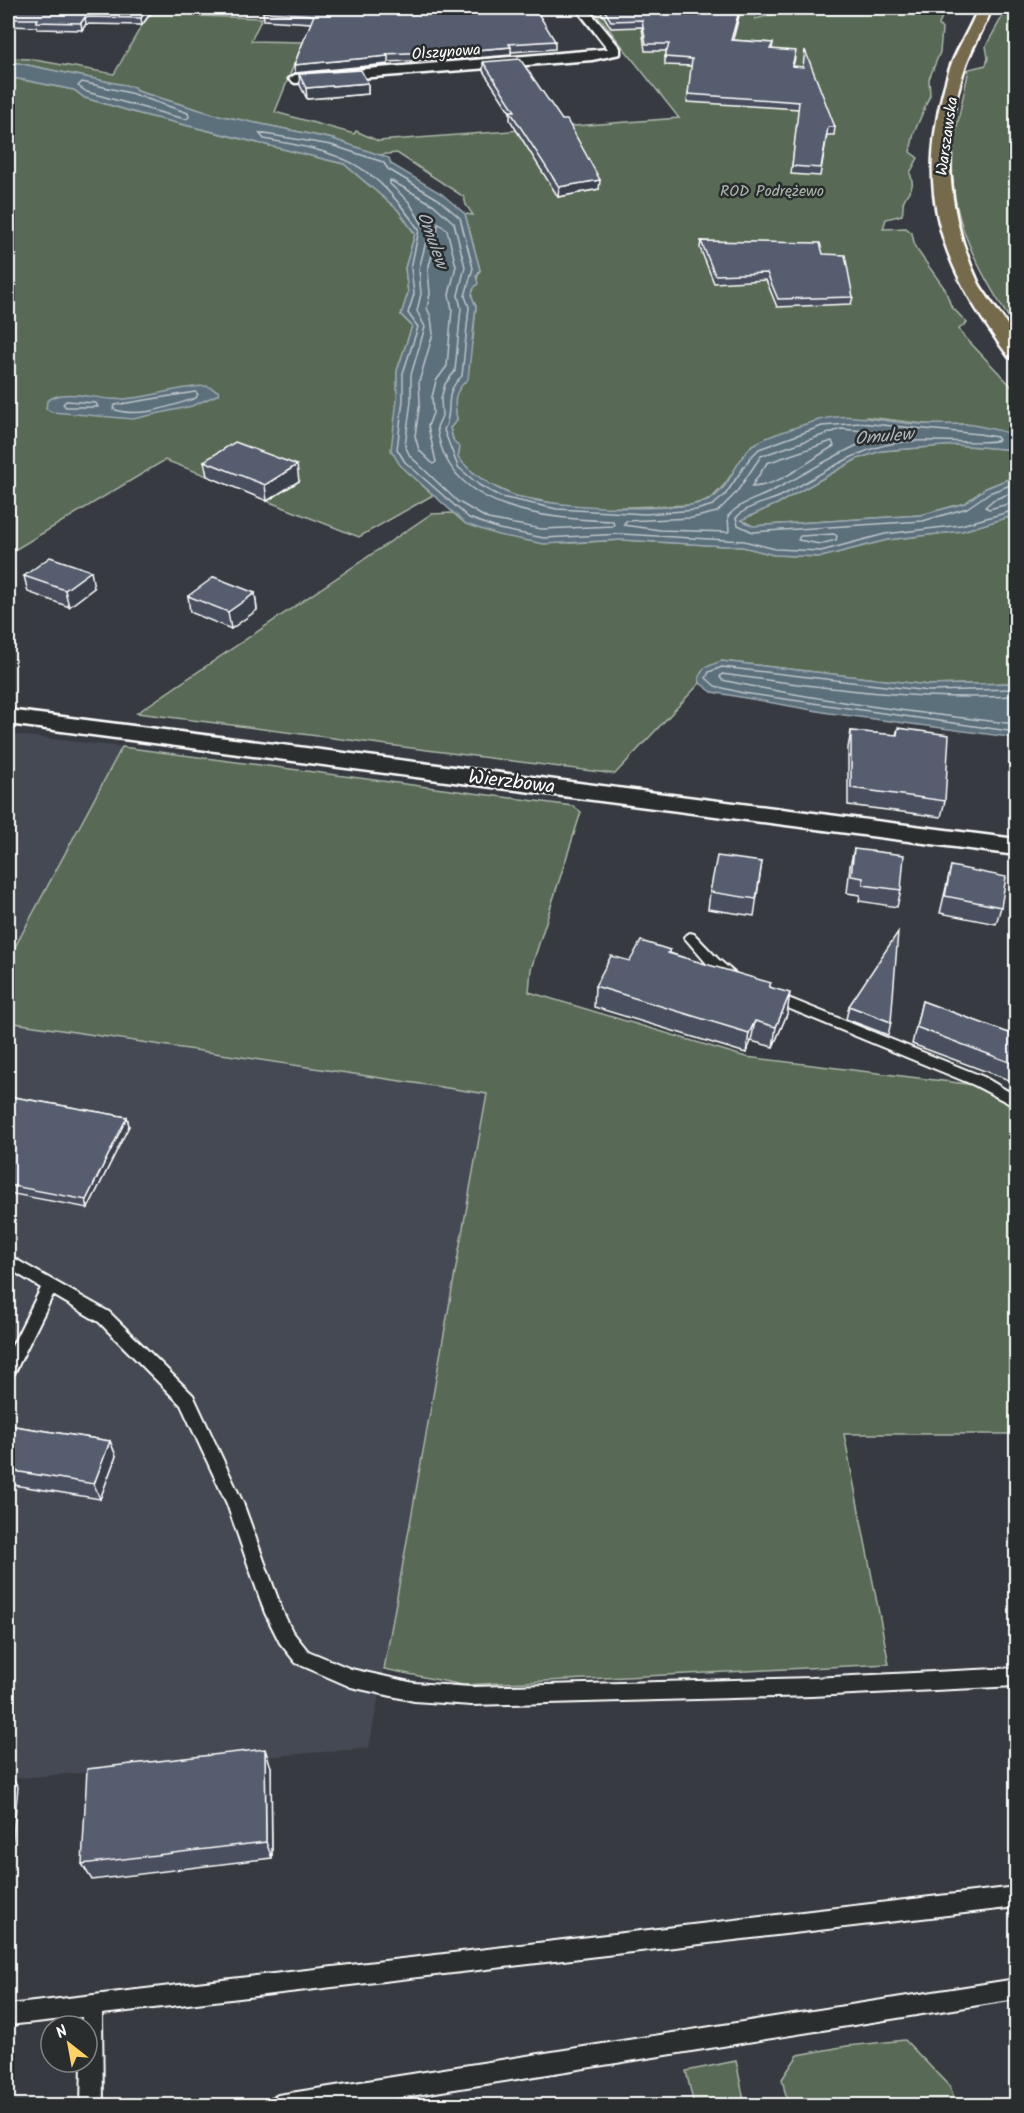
<svg xmlns="http://www.w3.org/2000/svg" width="1024" height="2113" font-family="Kalam,sans-serif">
<rect width="100%" height="100%" fill="#373b41"/>
<filter id="ink" filterUnits="userSpaceOnUse"><feTurbulence type="fractalNoise" baseFrequency=".0167" numOctaves="2"/><feDisplacementMap in="SourceGraphic" scale="12" xChannelSelector="R" yChannelSelector="G"/><feConvolveMatrix kernelMatrix="1 2 1 2 8 2 1 2 1" color-interpolation-filters="sRGB"/></filter>
<g filter="url(#ink)">
<!-- built -->
<g fill="#444952">
<polygon points="8,734 122,747 8,960"/>
<polygon points="8,1022 487,1093 369,1748 8,1779"/>
</g>
<!-- green -->
<g fill="#596b55" stroke="#acb5aa" stroke-width="1.5">
<path d="M 156,8 L 200,8 L 198,16 L 262,18 L 251,41 L 303,42 L 275,112 L 354,134 L 356,131 L 378,141 L 679,118 L 592,8 L 756,8 L 755,19 L 796,9 L 794,8 L 930,8 L 933,13 L 943,13 L 939,25 L 942,29 L 940,52 L 929,79 L 930,95 L 914,133 L 910,152 L 918,158 L 910,173 C 916,190 909,188 904,200 C 902,204 904,210 902,215 L 886,219 L 883,229 L 906,228 L 912,233 L 915,247 L 945,289 L 951,306 L 967,323 L 959,329 L 962,334 L 1016,391 L 1016,435 L 965,424 L 941,426 L 867,417 L 789,432 L 752,445 L 725,484 L 711,499 L 691,505 L 597,508 L 558,504 L 515,496 L 491,485 L 464,466 L 458,457 L 450,428 L 457,420 L 454,400 L 473,339 L 476,306 L 471,297 L 480,270 L 465,214 L 473,215 L 466,205 L 464,197 L 397,153 L 378,155 L 333,139 L 213,114 L 137,91 L 133,87 L 8,61 L 8,58 L 29,59 L 114,74 L 142,25 Z"/>
<path d="M 1007,8 L 1016,8 L 1016,329 C 981,275 944,213 954,146 C 957,120 964,94 969,69 L 986,65 L 988,58 L 986,46 Z"/>
<polygon points="8,77 74,90 85,98 140,114 344,164 398,210 415,234 405,268 408,293 401,315 412,326 397,371 400,465 433,495 359,537 267,501 298,481 237,457 207,476 165,460 8,554"/>
<polygon points="956,445 1016,450 1016,476 986,488 965,503 921,515 753,526 741,520 779,503 857,459 881,451"/>
<polygon points="453,513 466,524 571,543 622,540 743,547 774,555 821,557 887,540 962,531 1016,515 1016,683 928,685 721,661 699,677 700,683 615,774 137,713 431,514"/>
<polygon points="122,747 573,806 581,812 531,969 529,992 746,1057 1016,1090 1016,1434 844,1434 889,1664 463,1685 384,1669 487,1094 8,1022 8,960"/>
<polygon points="905,2040 950,2087 956,2105 788,2105 782,2079 798,2055 847,2046"/>
<polygon points="736,2061 745,2105 694,2105 686,2071"/>
</g>
<!-- water -->
<g fill="#5b6f7b" stroke="#9da9b0" stroke-width="1.5">
<path d="M 8,61 L 134,87 L 137,91 L 213,114 L 333,139 L 389,158 L 391,164 L 442,194 L 465,214 L 480,270 L 476,276 L 478,284 C 469,291 472,298 476,306 L 468,379 C 453,392 454,401 457,420 L 450,428 L 453,440 L 460,448 L 458,457 C 471,474 493,488 513,495 C 543,507 684,515 711,499 C 730,488 735,460 752,446 C 760,438 806,424 819,420 C 848,412 876,420 905,423 C 925,425 943,424 963,424 C 981,425 1000,431 1016,435 L 1016,450 L 956,445 L 881,451 L 857,459 L 779,503 L 741,520 L 753,526 L 921,515 L 965,503 L 986,488 L 1016,476 L 1016,515 L 962,531 L 887,540 L 821,557 L 774,555 L 743,547 L 622,540 L 544,544 L 498,535 L 466,524 L 400,465 L 391,450 L 397,399 L 397,371 L 412,326 L 401,315 L 408,293 L 405,268 L 415,234 L 398,210 L 344,164 L 140,114 L 85,98 L 74,90 L 8,77 Z"/>
<path d="M 207,386 L 218,391 L 219,394 L 192,406 L 133,419 L 52,412 L 46,409 L 47,401 C 63,388 91,398 111,399 C 144,401 175,386 207,386 Z"/>
<polygon points="721,661 928,685 1016,683 1016,738 829,713 712,692 700,683 699,677 704,668"/>
</g>
<g fill="none" stroke-linecap="round" stroke-linejoin="round">
<!-- shore -->
<g stroke="#bdc5ca" stroke-width="1.5">
<polygon points="82,82 130,93 188,113 189,117 186,119 173,116 87,92 78,86"/>
<path d="M 390,180 L 434,205 L 454,223 L 465,267 L 458,295 L 461,308 L 455,371 L 445,384 L 441,399 L 442,416 L 437,427 C 446,511 547,519 613,521 L 614,526 L 542,529 L 488,519 L 457,501 L 410,456 L 405,446 L 411,401 L 411,375 L 425,327 L 417,311 L 421,294 L 419,269 L 428,234 L 409,202 L 390,184 Z"/>
<polygon points="438,223 447,230 456,266 449,295 452,309 447,366 436,381 432,397 433,413 428,426 436,462 433,464 419,450 415,436 420,402 419,382 433,334 431,317 427,308 430,294 428,269 437,238"/>
<path d="M 195,392 L 198,394 L 196,398 C 171,406 139,419 113,409 L 115,405 Z"/>
<polygon points="66,401 96,403 98,407 66,407 63,404"/>
<path d="M 841,429 L 876,432 L 878,436 C 842,450 810,471 776,489 C 759,499 741,501 728,516 L 729,532 L 660,530 L 623,525 L 626,521 L 692,518 L 717,512 L 736,493 L 761,456 Z"/>
<path d="M 832,441 L 834,446 C 809,460 781,486 751,487 L 767,463 Z"/>
<path d="M 1016,483 L 989,493 L 967,508 L 923,521 L 753,532 L 738,525 L 736,518 C 747,505 766,503 781,496 C 825,473 860,444 912,441 C 929,439 988,445 999,440 L 997,437 L 979,434 L 860,423 L 822,426 L 759,449 L 750,458 L 725,495 L 713,505 L 696,510 L 645,514 L 557,509 L 501,497 L 479,485 L 458,467 L 444,430 C 455,408 441,395 462,376 L 469,307 L 465,296 L 473,268 L 460,218 L 438,199 L 388,169 L 383,162 L 331,145 L 259,133 L 264,139 C 344,153 371,161 419,230 L 411,268 L 414,294 L 408,313 L 418,327 L 403,373 L 403,400 L 397,449 L 405,462 L 469,518 L 499,529 L 544,538 L 622,534 L 744,541 L 775,549 L 821,551 L 885,534 L 961,525 L 1016,510"/>
<polyline points="1016,491 993,500 985,507 989,509 1016,502"/>
<polygon points="834,534 837,536 836,540 820,544 798,540 800,536"/>
<polyline points="1016,689 928,691 722,667 709,672 706,678 715,686 743,693 1016,732"/>
<path d="M 1016,696 C 919,701 825,688 729,675 L 722,674 L 720,677 L 722,680 C 819,701 917,713 1016,724"/>
</g>
<defs>
<g id="service">
<polygon points="690,933 694,934 718,959 737,975 738,978 737,981 727,981 708,965 684,937"/>
<polygon points="771,991 984,1077 1016,1096 1016,1107 974,1085 766,999 764,996"/>
<polygon points="8,1255 109,1312 193,1395 243,1503 282,1610 292,1631 308,1651 351,1669 414,1683 471,1687 812,1678 1016,1668 1016,1686 812,1696 471,1705 414,1701 351,1687 296,1663 280,1643 265,1613 227,1504 181,1405 99,1322 53,1295 14,1374 8,1376 8,1354 41,1288 8,1268"/>
<polygon points="1016,1887 1016,1907 102,2014 103,2106 81,2106 82,2062 87,2062 87,2026 82,2026 82,2017 8,2025 8,2005"/>
<polygon points="1016,1979 1016,1999 348,2106 268,2106 271,2099 278,2095"/>
</g>
<g id="minor">
<polygon points="576,8 587,8 620,48 620,54 592,60 295,83 289,79 295,75 608,49"/>
<polygon points="8,710 1016,839 1016,855 8,724"/>
</g>
<path id="primary" d="M 978,8 L 992,8 C 985,27 974,43 967,62 C 940,136 946,214 979,284 C 986,297 1015,332 1016,341 C 1018,346 1017,354 1016,359 L 1009,357 C 938,262 913,188 949,71 C 956,49 970,30 978,8 Z"/>
</defs>
<!-- service casing -->
<use href="#service" stroke="#fff" stroke-width="4"/>
<!-- minor casing -->
<use href="#minor" stroke="#fff" stroke-width="5"/>
<!-- primary casing -->
<use href="#primary" stroke="#fff" stroke-width="5"/>
<!-- service -->
<use href="#service" fill="#2a2d2e" fill-rule="evenodd"/>
<!-- minor -->
<use href="#minor" fill="#2a2d2e" fill-rule="evenodd"/>
<!-- primary -->
<use href="#primary" fill="#756b4b" fill-rule="evenodd"/>
</g>
<!-- wall -->
<g fill="#48505f" stroke="#fff" stroke-width="1.5">
<polygon points="8,8 154,8 142,25 86,24 82,30 37,29 37,27 8,26"/>
<polygon points="266,8 555,41 555,49 511,52 511,55 475,58 388,62 388,64 295,73 311,23 264,20 263,12"/>
<polygon points="599,8 741,8 732,40 773,43 772,49 795,58 793,66 835,127 834,135 827,135 820,176 791,174 799,109 687,102 692,66 665,65 665,57 667,51 645,51 642,27 611,28"/>
<polygon points="483,62 562,120 599,189 558,197 510,120 510,112 483,71"/>
<polygon points="299,74 368,83 368,94 307,99 300,85"/>
<polygon points="701,241 823,254 853,297 851,304 777,307 766,280 714,283 700,248"/>
<polygon points="204,461 299,481 267,501 207,476"/>
<polygon points="24,576 94,588 69,607 28,592"/>
<polygon points="255,593 257,610 231,629 190,612 188,596"/>
<polygon points="898,728 945,801 941,817 848,805 848,748 851,731 896,735"/>
<polygon points="854,849 901,890 897,907 859,901 860,895 847,893 850,866"/>
<polygon points="762,862 754,916 708,909 710,892"/>
<polygon points="951,866 1001,907 996,924 940,913"/>
<polygon points="670,950 670,953 771,987 787,1014 773,1047 751,1041 746,1053 594,1007 595,986 630,961"/>
<polygon points="922,1001 1017,1036 1017,1083 912,1044"/>
<polygon points="849,1006 891,1022 888,1035 846,1019"/>
<polygon points="8,1096 127,1117 129,1126 88,1208 8,1193"/>
<polygon points="8,1425 110,1441 116,1456 100,1499 8,1484"/>
<polygon points="271,1767 272,1858 92,1880 82,1864"/>
</g>
<!-- shaded-wall -->
<g fill="#3b414d" stroke="#fff" stroke-width="1.5">
<polygon points="148,8 154,8 142,25 141,18"/>
<polygon points="740,8 741,8 731,48 731,40"/>
<polygon points="85,17 86,24 82,30 81,23"/>
<polygon points="511,47 511,55 475,58 475,50"/>
<polygon points="388,56 388,64 295,73 294,65"/>
<polygon points="368,83 368,94 307,99 306,88"/>
<polygon points="600,180 599,189 558,197 559,187"/>
<polygon points="297,465 299,481 267,501 265,485"/>
<polygon points="91,571 94,588 69,607 65,590"/>
<polygon points="255,593 257,610 231,629 228,612"/>
<polygon points="790,993 787,1014 773,1047 776,1027"/>
<polygon points="755,1021 751,1041 746,1053 749,1033"/>
<polygon points="127,1117 129,1126 88,1208 86,1200"/>
<polygon points="110,1441 116,1456 100,1499 94,1484"/>
<polygon points="265,1749 271,1767 272,1858 266,1842"/>
<polygon points="10,1774 18,1787 11,1856 8,1851 8,1797"/>
</g>
<!-- building -->
<g fill="#545d6e" stroke="#fff" stroke-width="1.5">
<polygon points="8,8 148,8 141,18 85,17 81,23 36,22 38,19 8,19"/>
<polygon points="266,8 535,8 555,41 509,44 511,47 475,50 386,54 388,56 294,65 314,15 263,12"/>
<polygon points="603,8 740,8 731,40 773,43 770,49 796,51 792,66 803,67 805,50 835,127 828,127 821,168 792,166 799,102 688,94 692,59 665,57 669,44 646,44 642,20 611,21"/>
<polygon points="520,59 562,120 567,120 600,180 559,187 510,111 515,111 483,62"/>
<polygon points="361,70 368,83 306,88 299,74"/>
<polygon points="701,241 820,243 823,254 845,255 853,297 778,299 767,273 715,275"/>
<polygon points="235,442 297,465 265,485 204,461"/>
<polygon points="50,557 91,571 65,590 24,576"/>
<polygon points="214,577 255,593 228,612 188,596"/>
<polygon points="898,728 949,735 945,801 851,788 851,731 897,735"/>
<polygon points="854,849 904,855 901,890 863,885 863,878 851,876"/>
<polygon points="717,856 762,862 756,899 710,892"/>
<polygon points="951,866 1006,877 1001,907 945,896"/>
<polygon points="898,932 891,1022 849,1006"/>
<polygon points="641,941 670,950 668,953 771,983 769,987 790,993 776,1027 755,1021 749,1033 595,986 611,956 630,961"/>
<polygon points="922,1001 1017,1036 1017,1065 916,1027"/>
<polygon points="8,1096 127,1117 86,1200 8,1185"/>
<polygon points="8,1425 110,1441 94,1484 8,1470"/>
<polygon points="265,1749 266,1842 82,1864 87,1769"/>
<polygon points="10,1774 8,1797 8,1775"/>
</g>
</g>
<g text-anchor="middle" stroke-width="5" stroke-linejoin="round" paint-order="stroke">
<!-- far-street labels -->
<g font-size="16" fill="#fff" stroke="#2a2d2e">
<text transform="translate(446 51) rotate(-4)" y="6">Olszynowa</text>
<text transform="translate(946 136) rotate(-82)" y="6">Warszawska</text>
</g>
<!-- far-park labels -->
<g font-size="16" fill="#acb5aa" stroke="#2a2d2e">
<text x="772" y="196">ROD Podrężewo</text>
</g>
<!-- far-water labels -->
<g font-size="18" font-style="italic" fill="#adb7bd" stroke="#2a2d2e">
<text transform="translate(433 240) rotate(70)" y="6">Omulew</text>
<text transform="translate(884 436) rotate(-5)" y="6">Omulew</text>
</g>
<!-- street labels -->
<g font-size="20" fill="#fff" stroke="#2a2d2e">
<text transform="translate(512 781) rotate(7)" y="7">Wierzbowa</text>
</g>
</g>
<!-- margin -->
<rect width="1024" height="2113" fill="none" stroke="#2a2d2e" stroke-width="30"/>
<rect x="15" y="15" width="994" height="2083" fill="none" stroke="#fff" stroke-width="2" filter="url(#ink)"/>
<!-- north arrow -->
<g transform="translate(69 2044) rotate(329)"><circle r="28" fill="#2a2d2e" stroke="#7f8182" stroke-width="1.5"/>
<path d="M0-4.5L10 22L0 15L-10 22Z" fill="#ffd166"/>
<text y="-9" font-size="16" font-weight="bold" text-anchor="middle" fill="#ffffff">N</text>
</g>
</svg>
